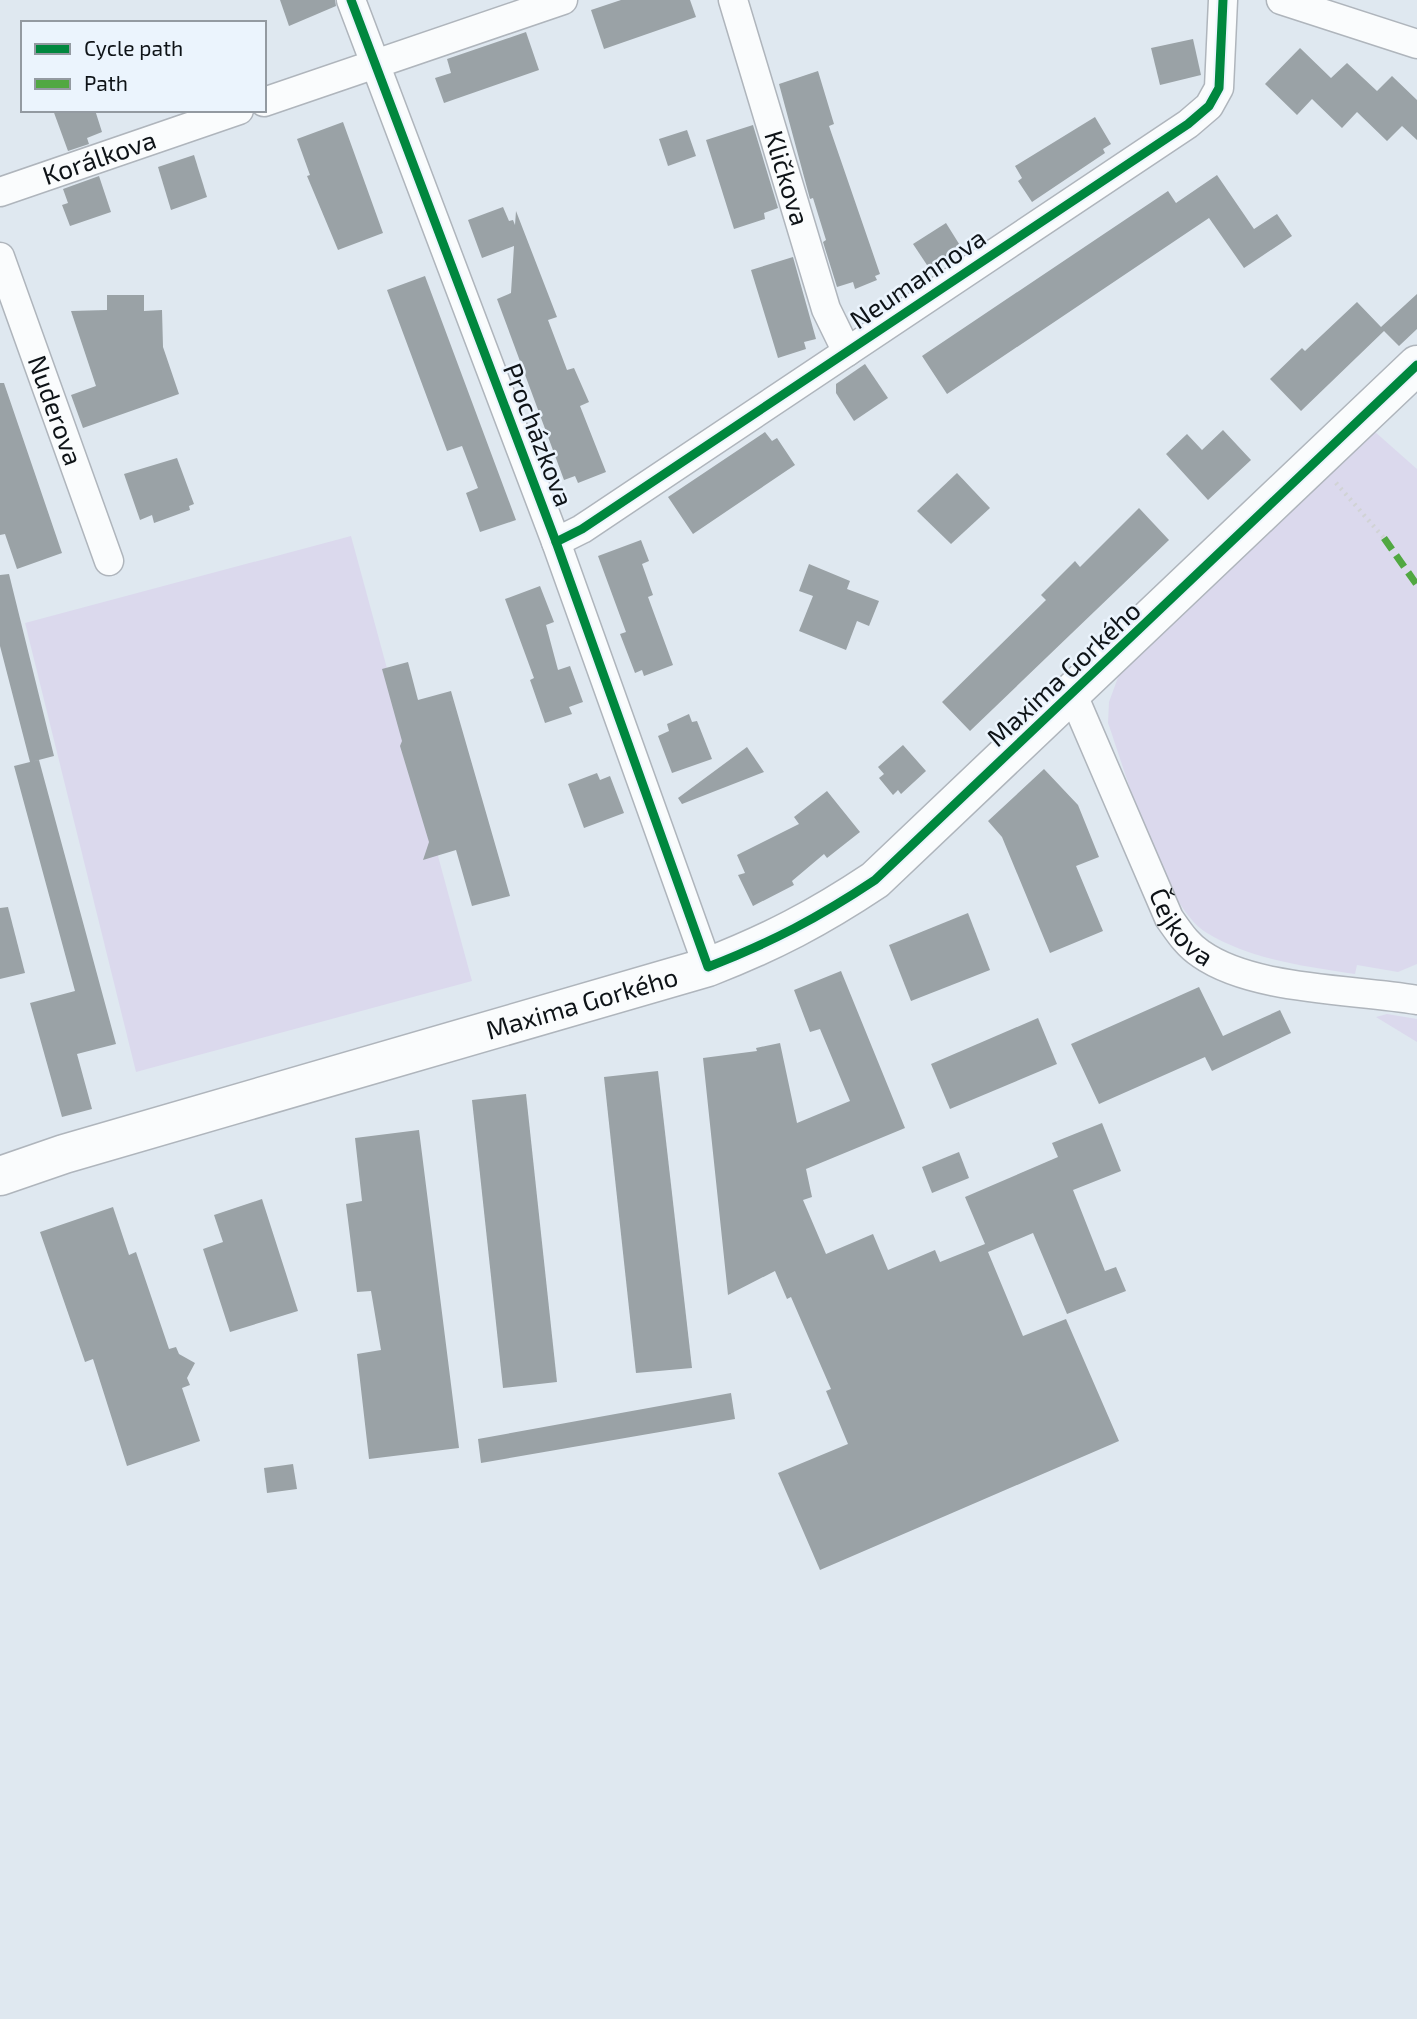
<svg xmlns="http://www.w3.org/2000/svg" width="1417" height="2019" font-family="'Exo 2',sans-serif">
<rect width="100%" height="100%" fill="#dfe8f0"/>
<!-- green -->
<g fill="#dbd9ed">
<path d="M 1374,431 L 1417,469 L 1417,964 L 1398,972 L 1357,965 L 1355,974 C 1304,966 1252,960 1207,933 C 1163,907 1126,773 1108,723 L 1109,702 L 1120,672 Z"/>
<polygon points="351,536 472,981 136,1072 25,623"/>
<polygon points="1387,1014 1417,1019 1417,1042 1376,1017"/>
</g>
<!-- building -->
<g fill="#9aa2a6">
<polygon points="280,0 335,0 336,6 289,26"/>
<polygon points="621,0 690,0 696,17 604,49 591,10"/>
<polygon points="526,32 539,70 444,103 435,78 451,73 447,59"/>
<polygon points="1193,39 1201,75 1160,85 1151,48"/>
<polygon points="1300,48 1331,78 1347,63 1377,91 1392,76 1417,100 1417,140 1402,126 1387,141 1357,112 1342,128 1312,99 1297,115 1265,84"/>
<polygon points="818,71 834,124 829,126 880,274 875,276 877,280 855,289 853,282 837,287 823,242 826,240 813,198 810,199 779,84"/>
<polygon points="53,110 95,110 102,132 87,138 89,144 68,151"/>
<polygon points="1095,117 1111,144 1103,149 1105,153 1032,202 1018,181 1022,178 1015,166"/>
<polygon points="343,122 383,233 338,250 307,176 310,175 297,139"/>
<polygon points="753,125 778,208 764,213 765,219 734,229 706,140"/>
<polygon points="687,130 696,156 668,166 659,139"/>
<polygon points="194,155 207,197 171,210 158,167"/>
<polygon points="1217,175 1254,229 1277,214 1292,236 1244,268 1209,218 947,394 922,356 1168,191 1176,203"/>
<polygon points="99,176 111,212 70,226 62,205 68,203 63,189"/>
<polygon points="503,207 509,221 513,220 515,225 516,211 557,317 548,320 567,370 574,368 589,402 580,406 606,472 578,483 575,476 564,480 497,299 511,293 514,246 482,258 468,220"/>
<polygon points="946,223 961,247 929,268 913,244"/>
<polygon points="793,257 816,339 804,342 806,349 778,358 751,270"/>
<polygon points="425,276 516,520 480,532 466,493 478,488 462,446 447,451 387,290"/>
<polygon points="1417,294 1417,329 1399,346 1384,331 1301,411 1270,379 1302,348 1305,351 1357,302 1381,327"/>
<polygon points="107,295 144,295 144,311 162,310 163,347 179,394 83,428 71,395 96,386 71,311 107,310"/>
<polygon points="865,364 888,398 854,421 836,393 836,384"/>
<polygon points="0,383 4,383 62,553 17,569 5,534 0,535"/>
<polygon points="1223,430 1251,460 1208,500 1166,454 1187,434 1202,450"/>
<polygon points="765,432 772,441 777,438 795,465 693,534 668,497"/>
<polygon points="177,458 194,504 189,506 190,510 154,523 152,515 140,520 124,474"/>
<polygon points="957,473 990,508 951,544 917,511"/>
<polygon points="1139,508 1169,540 970,731 942,702 1046,600 1041,595 1075,561 1080,567"/>
<polygon points="641,540 649,561 642,564 653,595 648,597 673,665 644,676 642,670 635,673 620,634 626,632 598,556"/>
<polygon points="809,564 850,581 847,589 879,601 869,626 857,621 846,650 799,631 813,596 799,591"/>
<polygon points="9,574 54,756 31,762 39,760 116,1044 77,1054 92,1109 62,1117 30,1003 75,991 14,766 30,762 0,646 0,575"/>
<polygon points="540,586 554,622 546,625 558,670 570,666 583,702 569,707 572,714 545,723 530,680 534,678 505,599"/>
<polygon points="408,662 418,700 451,691 510,896 472,906 456,850 423,860 429,842 400,746 402,741 382,669"/>
<polygon points="689,714 692,722 697,721 712,759 672,773 658,736 669,731 667,724"/>
<polygon points="903,745 926,771 901,794 898,790 893,795 879,778 884,774 878,767"/>
<polygon points="747,747 764,772 682,804 678,798"/>
<polygon points="1044,769 1078,805 1099,857 1076,866 1103,931 1050,953 1002,837 988,821"/>
<polygon points="597,773 600,780 610,776 624,813 584,828 568,784"/>
<polygon points="827,791 860,832 827,858 824,854 792,881 794,885 753,906 738,875 745,873 737,855 799,824 794,817"/>
<polygon points="8,907 25,973 0,979 0,908"/>
<polygon points="968,913 990,970 911,1001 889,945"/>
<polygon points="841,971 905,1128 806,1169 812,1197 803,1200 826,1254 873,1234 888,1270 935,1250 940,1262 985,1244 965,1197 1058,1157 1052,1143 1102,1123 1121,1171 1073,1190 1105,1271 1116,1267 1126,1291 1067,1314 1033,1233 988,1252 1023,1336 1066,1319 1119,1441 820,1570 778,1473 848,1444 826,1391 831,1389 791,1297 787,1299 775,1271 728,1295 703,1058 757,1051 756,1048 780,1043 797,1123 850,1101 820,1029 810,1032 794,990"/>
<polygon points="1199,987 1223,1036 1280,1010 1291,1033 1212,1071 1205,1057 1099,1104 1071,1044"/>
<polygon points="1038,1018 1057,1064 950,1109 931,1064"/>
<polygon points="658,1071 692,1368 636,1373 604,1077"/>
<polygon points="526,1094 557,1382 503,1388 472,1100"/>
<polygon points="419,1130 459,1448 369,1459 357,1354 381,1350 371,1291 357,1292 346,1204 362,1201 355,1138"/>
<polygon points="959,1152 969,1178 932,1193 922,1167"/>
<polygon points="262,1199 298,1311 230,1332 203,1249 223,1242 214,1215"/>
<polygon points="113,1207 129,1255 136,1252 169,1349 176,1347 179,1354 195,1363 187,1378 190,1385 182,1388 200,1441 127,1466 93,1359 85,1362 40,1232"/>
<polygon points="731,1393 735,1419 481,1463 478,1439"/>
<polygon points="293,1464 297,1489 267,1493 264,1468"/>
</g>
<g fill="none" stroke-linecap="round" stroke-linejoin="round">
<defs>
<g id="street">
<polyline points="351,0 556,542 708,967"/>
<path id="s1" d="M 733,0 L 826,309 L 847,352"/>
<polyline points="1281,0 1417,44"/>
<polyline points="264,102 563,0"/>
<path id="s2" d="M 0,192 L 239,110"/>
<path id="s3" d="M 0,257 L 109,561"/>
<polyline points="556,542 582,529 1188,124 1209,106 1219,88 1223,0"/>
<path id="s4" d="M 1073,695 L 1169,918 C 1179,932 1187,945 1201,954 C 1254,991 1355,989 1417,1000"/>
</g>
<g id="secondary">
<path id="s5" d="M 0,1176 L 64,1154 L 708,967 C 772,942 818,918 875,880 L 1417,365"/>
</g>
</defs>
<!-- street casing -->
<use href="#street" stroke="#afb5bc" stroke-width="31"/>
<!-- secondary casing -->
<use href="#secondary" stroke="#afb5bc" stroke-width="41"/>
<!-- path -->
<polyline stroke="#d1d3d5" stroke-width="4.5" stroke-dasharray="2 5" stroke-linecap="butt" points="1336,483 1384,538"/>
<!-- street -->
<use href="#street" stroke="#fafcfd" stroke-width="28"/>
<!-- secondary -->
<use href="#secondary" stroke="#fafcfd" stroke-width="38"/>
<!-- quiet -->
<polyline stroke="#51a842" stroke-width="7" stroke-dasharray="14 7" stroke-linecap="butt" points="1384,538 1417,585"/>
<defs>
<g id="cycleway">
<path d="M 351,0 L 556,542 L 708,967 C 772,942 818,918 875,880 L 1417,365"/>
<polyline points="556,542 582,529 1188,124 1209,106 1219,88 1223,0"/>
</g>
</defs>
<!-- cycleway casing -->
<use href="#cycleway" stroke="#ebf4fd" stroke-width="13"/>
<!-- cycleway -->
<use href="#cycleway" stroke="#00873e" stroke-width="9"/>
</g>
<g text-anchor="middle" stroke-width="5" stroke-linejoin="round" paint-order="stroke">
<!-- street labels -->
<g font-size="26" fill="#0e1317" stroke="#ebf4fd">
<text dy="9" stroke="none"><textPath href="#s2" startOffset="105">Korálkova</textPath></text>
<text dy="9" stroke="none"><textPath href="#s1" startOffset="186">Kličkova</textPath></text>
<text transform="translate(918 279) rotate(-34)" y="9">Neumannova</text>
<text dy="9" stroke="none"><textPath href="#s3" startOffset="163">Nuderova</textPath></text>
<text transform="translate(538 435) rotate(69)" y="9">Procházkova</text>
<text transform="translate(1064 674) rotate(-43)" y="9">Maxima Gorkého</text>
<text dy="9" stroke="none"><textPath href="#s4" startOffset="257">Čejkova</textPath></text>
<text dy="9" stroke="none"><textPath href="#s5" startOffset="607">Maxima Gorkého</textPath></text>
</g>
</g>
<!-- legend -->
<rect x="21" y="21" width="245" height="91" fill="#ebf4fd" stroke="#939aa1" stroke-width="2"/>
<rect x="35" y="44" width="35" height="10" fill="#00873e" stroke="#939aa1" stroke-width="2"/>
<text x="84" y="56" font-size="21" fill="#0e1317">Cycle path</text>
<rect x="35" y="79" width="35" height="10" fill="#51a842" stroke="#939aa1" stroke-width="2"/>
<text x="84" y="91" font-size="21" fill="#0e1317">Path</text>
</svg>
